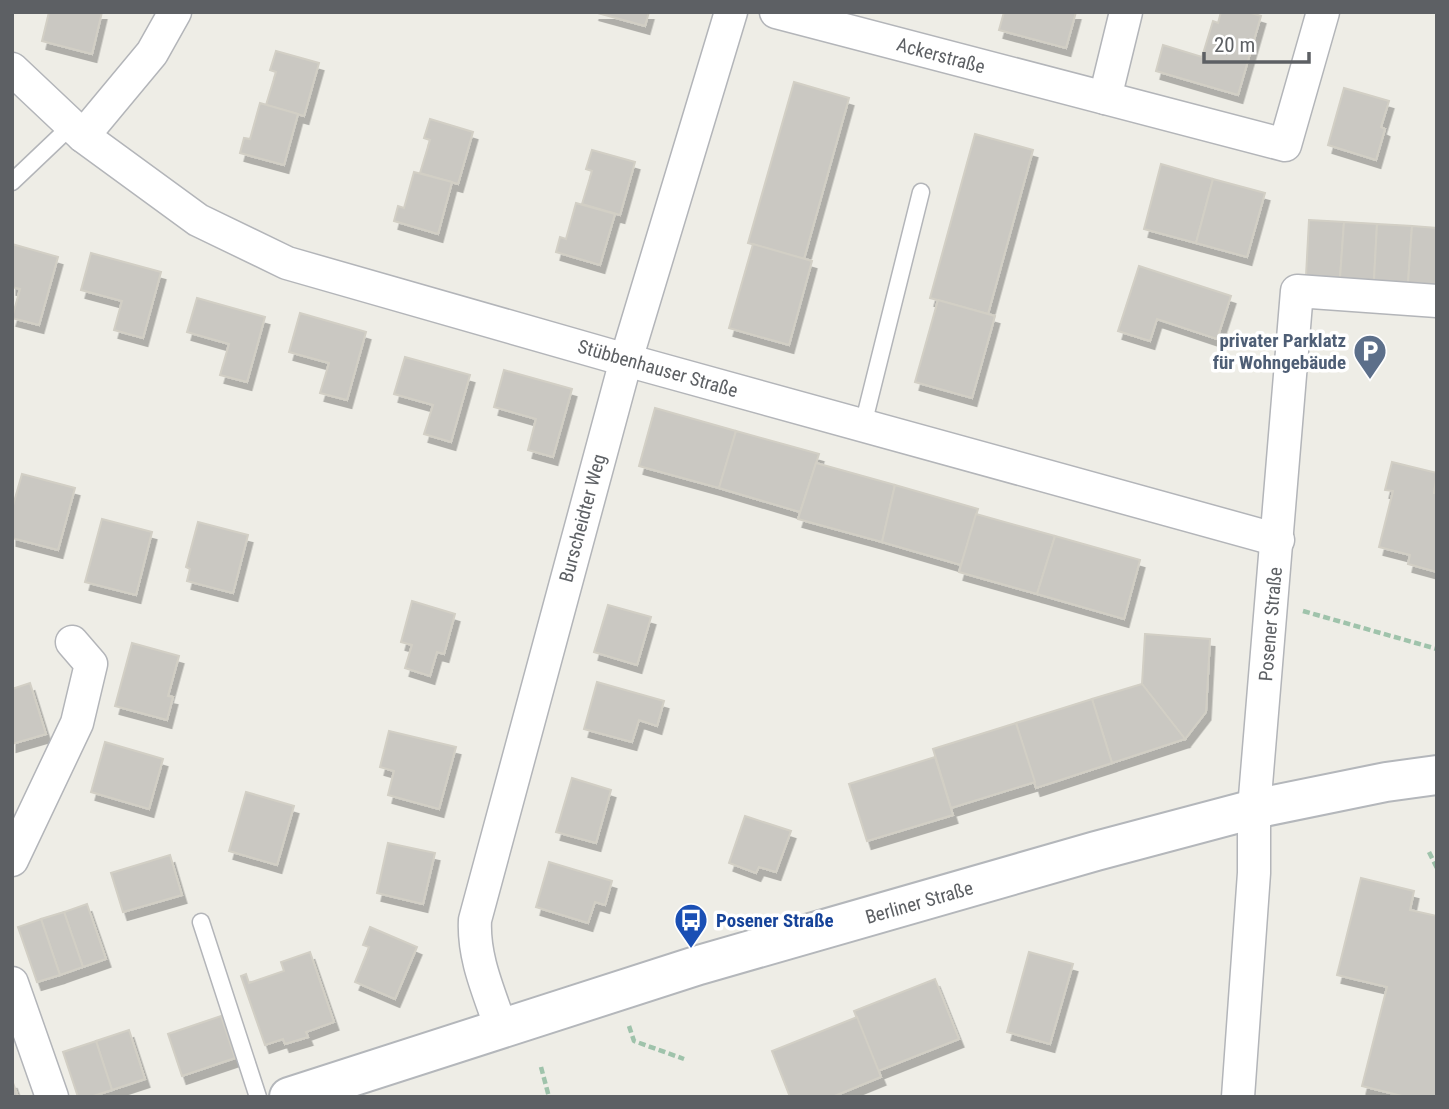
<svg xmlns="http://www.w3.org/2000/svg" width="1449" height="1109" font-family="'Roboto Condensed',sans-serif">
<defs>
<filter id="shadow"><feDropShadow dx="4.5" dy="8" stdDeviation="0" flood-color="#0004"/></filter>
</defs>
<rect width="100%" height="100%" fill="#eeede6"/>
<!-- building -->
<g fill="#cac8c2" stroke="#d2cfc5" stroke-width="2" filter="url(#shadow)">
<polygon points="49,12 102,12 92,54 42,41"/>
<polygon points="594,12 649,12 645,26"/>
<polygon points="1004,12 1076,12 1066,48 999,30"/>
<polygon points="1221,12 1248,12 1261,16 1238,95 1156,71 1163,45 1202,57 1213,21 1218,23"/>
<polygon points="276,51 319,63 304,116 266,105 276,72 270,70"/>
<polygon points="794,82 849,98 804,259 748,243"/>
<polygon points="1344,88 1389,101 1381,127 1385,129 1376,160 1328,145"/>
<polygon points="260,103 298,114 284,165 240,153 244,138 250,139"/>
<polygon points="430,119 473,132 458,184 420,173 430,140 424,138"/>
<polygon points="975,134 1033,150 988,314 930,298"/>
<polygon points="592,150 635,162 620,215 582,204 592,171 586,169"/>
<polygon points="1161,164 1213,179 1196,243 1144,229"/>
<polygon points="414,172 452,182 438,234 394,221 398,206 404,208"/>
<polygon points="1213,179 1265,193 1247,257 1196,243"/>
<polygon points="576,203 615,214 600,265 556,252 560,237 566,239"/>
<polygon points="1309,220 1344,222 1340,278 1306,276"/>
<polygon points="1344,222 1377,224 1374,280 1340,278"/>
<polygon points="1377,224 1412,226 1408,283 1374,280"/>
<polygon points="1412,226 1437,228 1437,284 1408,283"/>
<polygon points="12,244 58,257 39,325 12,318 20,289 12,287"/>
<polygon points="753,244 812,261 789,345 729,328"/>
<polygon points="91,253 161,272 143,338 114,330 122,301 81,290"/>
<polygon points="1139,266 1231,296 1217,339 1157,319 1150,341 1118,331"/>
<polygon points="197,298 265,317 247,382 220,375 229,344 187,332"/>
<polygon points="938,300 995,316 972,398 915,382"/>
<polygon points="300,313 366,332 347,400 320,393 329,363 289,352"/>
<polygon points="405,357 470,375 451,442 424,434 433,405 394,394"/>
<polygon points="504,370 572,389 553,457 528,450 536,419 494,407"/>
<polygon points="655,408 736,431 719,488 639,466"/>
<polygon points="736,431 819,454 800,512 719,488"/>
<polygon points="1392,462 1437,473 1434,493 1437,493 1437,572 1408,564 1410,555 1379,547 1393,491 1385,490"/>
<polygon points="816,463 895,485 882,542 798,519"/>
<polygon points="22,474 75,488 58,550 12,538 12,509"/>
<polygon points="895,485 978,509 961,565 882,542"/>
<polygon points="976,514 1055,536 1037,594 959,572"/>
<polygon points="102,519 152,532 136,595 85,582"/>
<polygon points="198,522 248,535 233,593 187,581 190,569 186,567"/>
<polygon points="1055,536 1140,560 1124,619 1037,594"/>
<polygon points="412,601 455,614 444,654 437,652 430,676 405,668 412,645 401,642"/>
<polygon points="608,605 651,617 637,665 594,652"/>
<polygon points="1145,634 1210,639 1206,712 1185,739 1142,684"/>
<polygon points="132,643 179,656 168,696 173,697 167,720 115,706"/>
<polygon points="597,682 664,701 657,726 639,720 632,742 584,729"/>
<polygon points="30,683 46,734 12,744 12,689"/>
<polygon points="1142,684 1185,739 1112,763 1092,699"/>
<polygon points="1092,699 1112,763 1036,788 1016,723"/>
<polygon points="1016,723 1035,782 951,808 933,749"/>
<polygon points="389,731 456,747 439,809 388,795 394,771 380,767"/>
<polygon points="105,742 163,759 149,809 91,792"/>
<polygon points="935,757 953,815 867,841 849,784"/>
<polygon points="572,778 611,790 596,843 556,832"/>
<polygon points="246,792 294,806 277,865 229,851"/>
<polygon points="745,816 791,831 776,872 759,867 756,873 729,863"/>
<polygon points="388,843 435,853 423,904 377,893"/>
<polygon points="170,855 182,895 123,912 111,873"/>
<polygon points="549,862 612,881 605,905 595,902 588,923 536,907"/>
<polygon points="1361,878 1414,891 1410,910 1437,916 1437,1097 1406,1097 1362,1086 1387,987 1337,975"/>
<polygon points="87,904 106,959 83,967 64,912"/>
<polygon points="64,912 83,967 60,975 41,919"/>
<polygon points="41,919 60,975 37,982 18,927"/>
<polygon points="370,927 417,947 395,999 355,982 369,947 363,945"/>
<polygon points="310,952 334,1022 306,1032 308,1037 285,1044 283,1039 265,1045 241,976 246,974 249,983 284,971 281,962"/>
<polygon points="1029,952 1073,964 1050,1044 1007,1032"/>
<polygon points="935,979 959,1039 878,1071 854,1011"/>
<polygon points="221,1016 235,1058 182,1076 168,1034"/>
<polygon points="857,1017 881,1077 832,1097 790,1097 772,1051"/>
<polygon points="129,1030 145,1079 112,1090 96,1041"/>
<polygon points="96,1041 112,1090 90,1097 78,1097 63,1052"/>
<polygon points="12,1080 18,1097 12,1097"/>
</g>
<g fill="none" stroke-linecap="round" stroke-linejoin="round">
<defs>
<g id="service">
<polyline points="12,182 72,125"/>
<polyline points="863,425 921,192"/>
<polyline points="201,922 258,1097"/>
</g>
<g id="minor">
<polyline points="776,12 1285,145 1323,12"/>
<polyline points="12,69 83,136 198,220 287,263 626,360 1278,540"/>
<polyline points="1105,98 1126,12"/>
<polyline points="83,136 152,53 175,12"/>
<polyline points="12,860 77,723 91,664 72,642"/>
<polyline points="12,983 52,1097"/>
<path d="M 501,1028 C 489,992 473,958 475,920 L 626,360 L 731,12"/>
<polyline points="1238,1097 1254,873 1254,809 1297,291 1437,301"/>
</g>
<polyline id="secondary" points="289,1097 699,965 1096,851 1254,809 1386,782 1437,775"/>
</defs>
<!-- service casing -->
<use href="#service" stroke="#b3b5b9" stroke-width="19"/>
<!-- minor casing -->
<use href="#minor" stroke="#b3b5b9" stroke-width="35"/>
<!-- secondary casing -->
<use href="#secondary" stroke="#b4b7bb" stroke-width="42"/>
<!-- path -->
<g stroke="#9fc3ab" stroke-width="4.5" stroke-dasharray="7 3.5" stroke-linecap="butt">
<polyline points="1303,611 1437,649"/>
<polyline points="1429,852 1437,868"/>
<polyline points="629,1026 634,1041 684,1059"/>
<polyline points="541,1067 549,1097"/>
</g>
<!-- service -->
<use href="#service" stroke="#fff" stroke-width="16"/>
<!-- minor -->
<use href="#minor" stroke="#fff" stroke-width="32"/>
<!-- secondary -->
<use href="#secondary" stroke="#fff" stroke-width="38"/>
</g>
<!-- icons -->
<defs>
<symbol id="parking-pin" viewBox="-11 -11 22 30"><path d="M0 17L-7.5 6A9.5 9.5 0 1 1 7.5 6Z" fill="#5c6f8a" stroke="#fff"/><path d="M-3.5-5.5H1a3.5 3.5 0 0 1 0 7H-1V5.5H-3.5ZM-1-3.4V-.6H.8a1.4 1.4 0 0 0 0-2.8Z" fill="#fff"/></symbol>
<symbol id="bus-pin" viewBox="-11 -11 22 30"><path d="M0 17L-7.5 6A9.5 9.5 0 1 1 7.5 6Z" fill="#1a4fb4" stroke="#fff"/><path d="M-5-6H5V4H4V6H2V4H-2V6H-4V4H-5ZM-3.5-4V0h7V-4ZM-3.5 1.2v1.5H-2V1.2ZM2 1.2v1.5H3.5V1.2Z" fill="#fff"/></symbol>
</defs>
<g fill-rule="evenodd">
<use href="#parking-pin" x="1351" y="332" width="38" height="52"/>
<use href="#bus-pin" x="672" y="901" width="38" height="52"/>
</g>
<g text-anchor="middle" stroke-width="7" stroke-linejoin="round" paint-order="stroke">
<!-- street labels -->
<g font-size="19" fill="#5d6064" stroke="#fff">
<text transform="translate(941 55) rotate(15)" y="7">Ackerstraße</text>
<text transform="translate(658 368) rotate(16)" y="7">Stübbenhauser Straße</text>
<text transform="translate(582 518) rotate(-75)" y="7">Burscheidter Weg</text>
<text transform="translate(1270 624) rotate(-85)" y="7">Posener Straße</text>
<text transform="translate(919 902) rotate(-16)" y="7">Berliner Straße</text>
</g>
<!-- service labels -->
<g font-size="19" font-weight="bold" fill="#4e5e75" stroke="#fff" text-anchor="end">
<text x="1346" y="347">privater Parklatz<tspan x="1346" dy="22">für Wohngebäude</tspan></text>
</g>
<!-- transit labels -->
<g font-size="19" font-weight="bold" fill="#164399" stroke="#fff" text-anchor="start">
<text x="716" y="927">Posener Straße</text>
</g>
</g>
<!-- border -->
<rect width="1449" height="1109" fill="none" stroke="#5d6064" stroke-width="28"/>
<!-- scale -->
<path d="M1204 52v10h105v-10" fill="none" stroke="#5d6064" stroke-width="3.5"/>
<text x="1214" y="52" font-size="21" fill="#5d6064" stroke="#ffffff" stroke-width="5" paint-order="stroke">20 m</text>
</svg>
